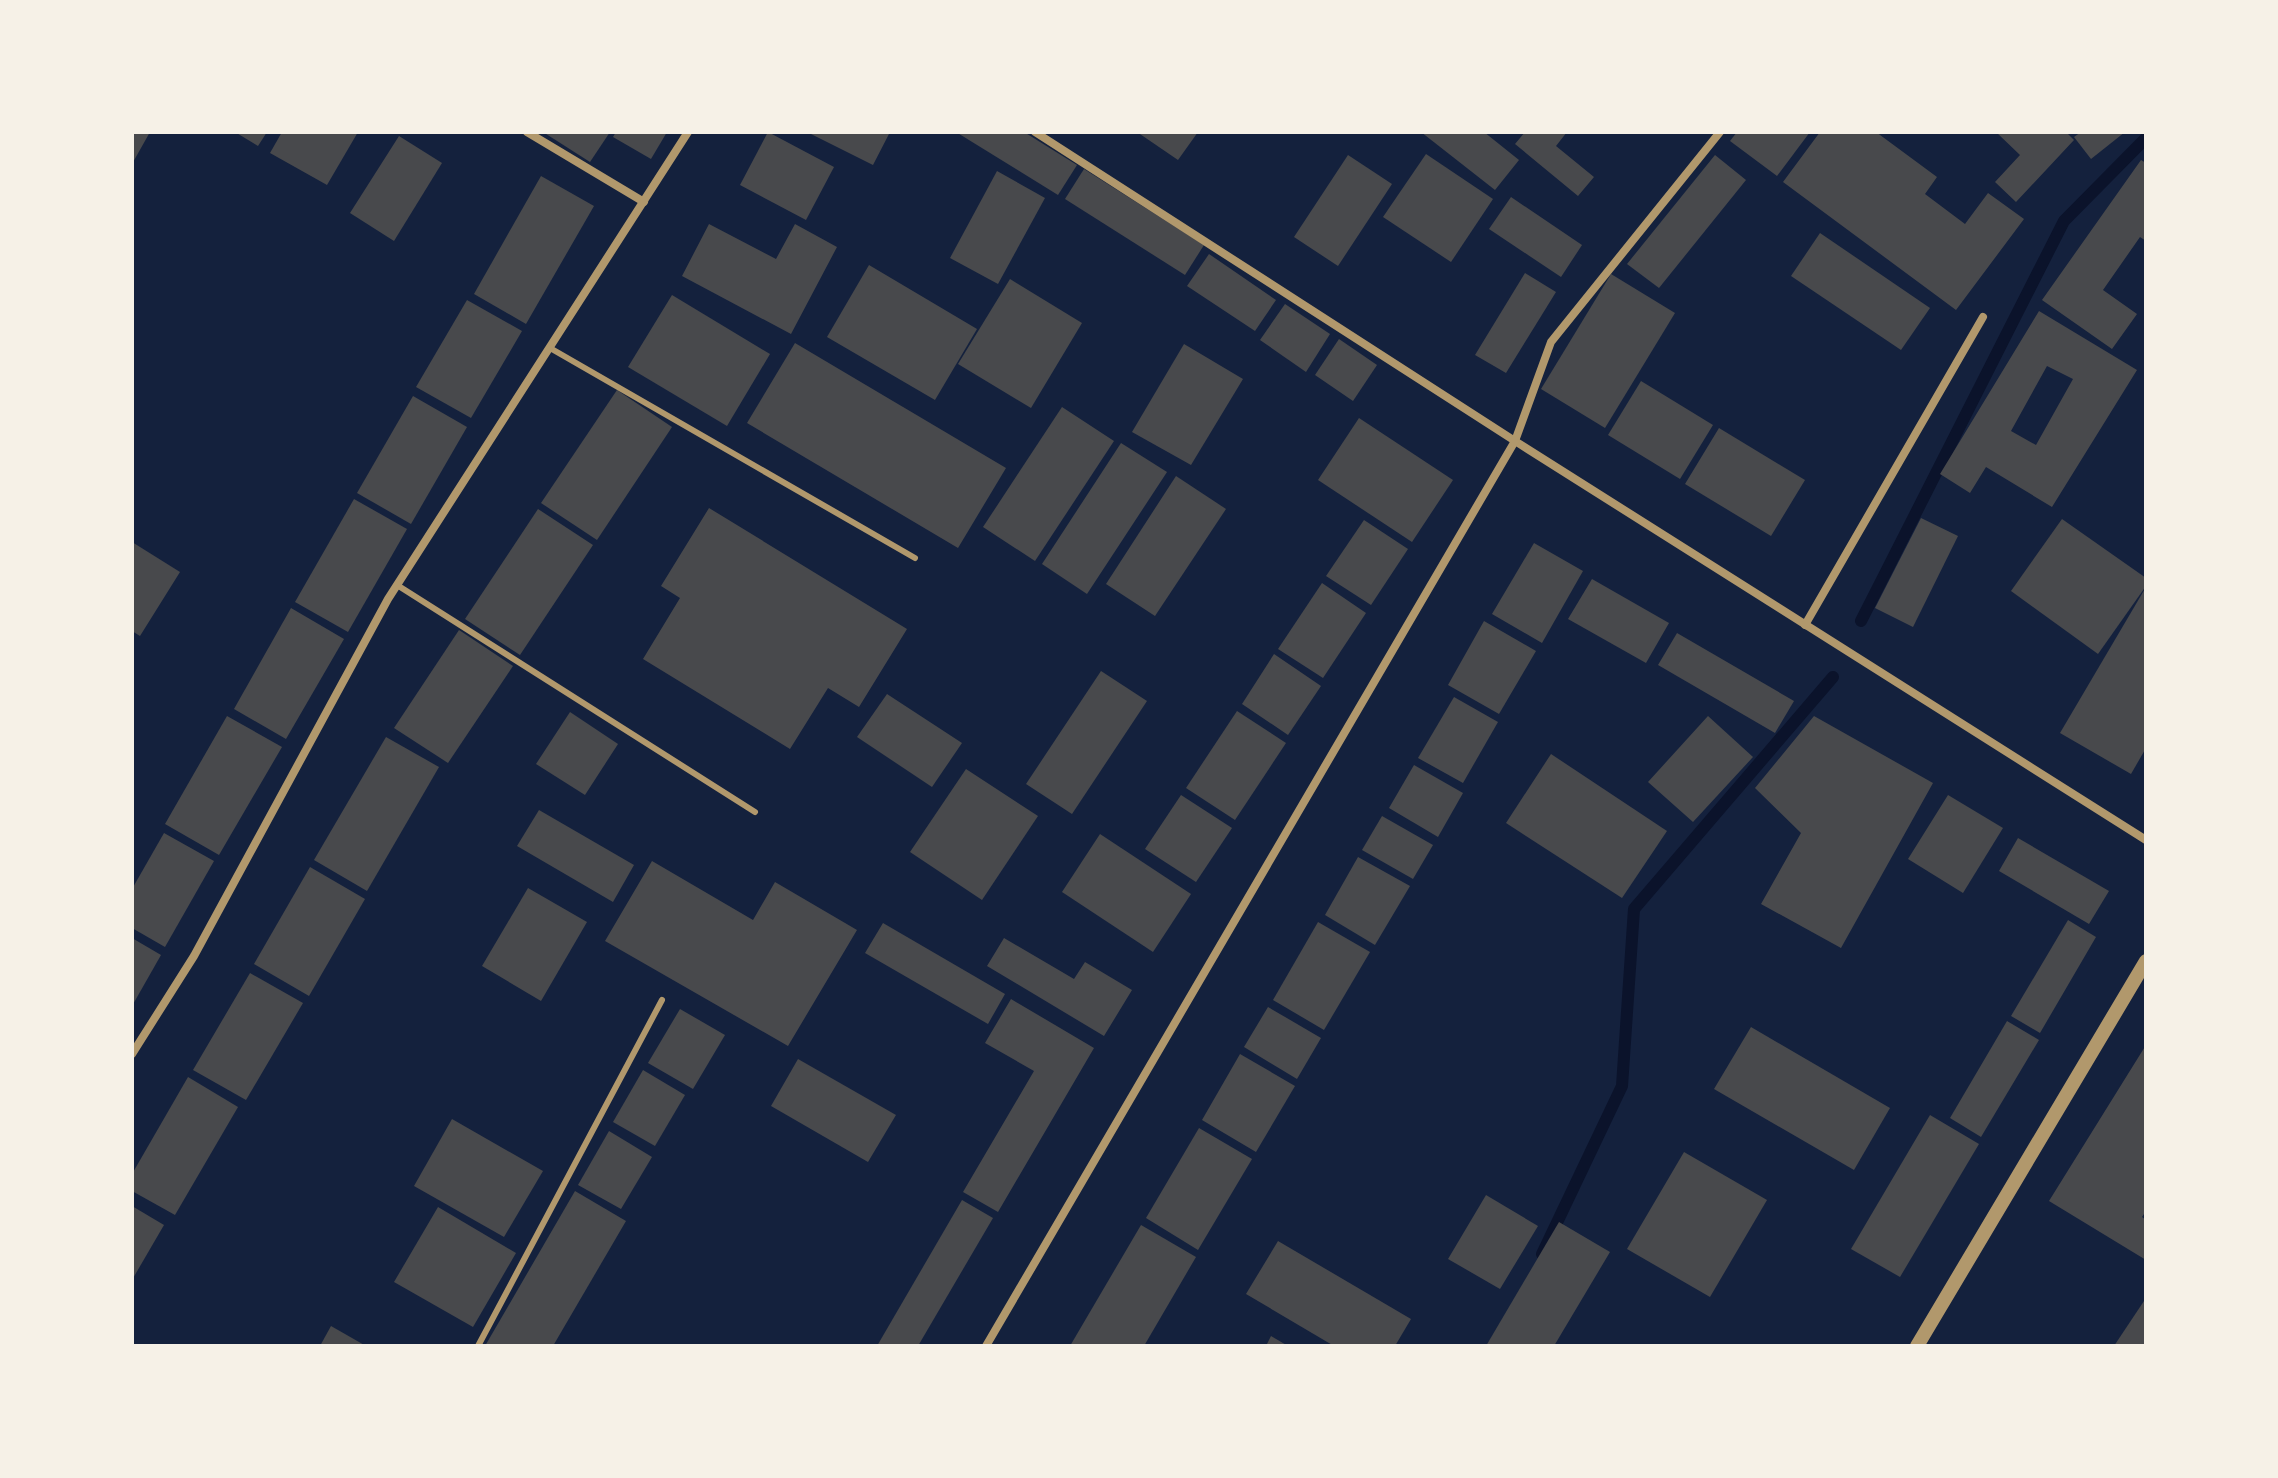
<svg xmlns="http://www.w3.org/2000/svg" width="2278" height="1478" font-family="'PT Sans Narrow',sans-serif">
<rect width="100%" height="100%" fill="#14213d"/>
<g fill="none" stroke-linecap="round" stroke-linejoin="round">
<!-- stream -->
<g stroke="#0b132b" stroke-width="12">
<polyline points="1861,621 2064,221 2146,138"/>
<polyline points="1542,1254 1622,1086 1634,909 1833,677"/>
</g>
</g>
<!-- building -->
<g fill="#48494c" fill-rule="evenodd">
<polygon points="132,132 150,132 132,164"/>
<polygon points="235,132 267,132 258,146"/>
<polygon points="282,132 358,132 327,185 270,153"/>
<polygon points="543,132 610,132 590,162"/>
<polygon points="616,132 667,132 651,159 613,137"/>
<polygon points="768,132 834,167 806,220 740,185"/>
<polygon points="807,132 890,132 873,165"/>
<polygon points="956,132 1024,132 1077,165 1058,195"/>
<polygon points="1137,132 1198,132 1178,160"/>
<polygon points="1421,132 1484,132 1519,160 1495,190"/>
<polygon points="1525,132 1567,132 1556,146 1594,177 1578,196 1515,144"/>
<polygon points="1737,132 1810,132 1777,176 1730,141"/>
<polygon points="1820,132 1876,132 1937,177 1925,194 1965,224 1988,193 2024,219 1956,310 1783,182"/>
<polygon points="1996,132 2066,132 2074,140 2016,202 1995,182 2020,155"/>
<polygon points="2081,132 2125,132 2091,159 2074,137"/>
<polygon points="399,136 442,163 394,241 350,213"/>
<polygon points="1426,154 1493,199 1451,262 1383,217"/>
<polygon points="1348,155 1392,184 1338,266 1294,237"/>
<polygon points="1715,155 1746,180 1659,288 1627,264"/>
<polygon points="2141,160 2146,163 2146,241 2140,237 2103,290 2137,314 2112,349 2042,300"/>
<polygon points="1084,169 1204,245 1185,275 1065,199"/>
<polygon points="997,171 1045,198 998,284 950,258"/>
<polygon points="541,176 594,206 526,324 474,294"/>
<polygon points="1511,197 1582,245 1561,277 1489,229"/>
<polygon points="709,224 776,259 795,224 837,247 791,334 682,276"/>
<polygon points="1820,233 1930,308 1901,350 1791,276"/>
<polygon points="1209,254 1276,300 1255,331 1187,286"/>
<polygon points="869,265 977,329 935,400 827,337"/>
<polygon points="1525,273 1556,292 1506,373 1475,355"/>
<polygon points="1611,274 1675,313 1605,428 1541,389"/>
<polygon points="1010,279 1082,323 1031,408 958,364"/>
<polygon points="672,295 770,354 727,426 628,367"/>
<polygon points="467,300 522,331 471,418 416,387"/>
<polygon points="1285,304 1330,334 1306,372 1260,340"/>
<path d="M 2039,311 L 2137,370 L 2052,507 L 1986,467 L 1970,493 L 1940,474 ZM 2047,366 L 2073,379 L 2036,445 L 2011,431 Z"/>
<polygon points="1339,339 1377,365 1353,401 1315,375"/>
<polygon points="795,343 1006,468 958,548 747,423"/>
<polygon points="1184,344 1243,379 1191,465 1132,432"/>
<polygon points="1641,381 1713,425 1680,479 1608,435"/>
<polygon points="617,390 672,427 597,540 541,503"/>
<polygon points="413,396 467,427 411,524 357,493"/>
<polygon points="1062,407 1114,441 1035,561 983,527"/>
<polygon points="1359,418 1453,480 1412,542 1318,480"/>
<polygon points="1719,428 1805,480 1771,536 1685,484"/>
<polygon points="1121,443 1167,472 1087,594 1042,564"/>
<polygon points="1176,476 1226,509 1155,616 1106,584"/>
<polygon points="354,499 407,529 348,632 295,602"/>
<polygon points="709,508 907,629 859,707 828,688 790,749 643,659 680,598 661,586"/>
<polygon points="538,509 593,545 520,655 465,619"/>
<polygon points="1921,518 1958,536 1913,627 1875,608"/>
<polygon points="2062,519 2146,578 2146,586 2098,654 2011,591"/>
<polygon points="1364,520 1408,549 1371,605 1326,576"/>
<polygon points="132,542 180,572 140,636 132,631"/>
<polygon points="1534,543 1583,571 1542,643 1492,614"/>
<polygon points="1592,579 1669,623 1646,663 1568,619"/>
<polygon points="1322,583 1366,613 1323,678 1278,649"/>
<polygon points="2146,587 2146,748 2131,774 2060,733"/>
<polygon points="291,608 344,639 286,739 234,709"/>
<polygon points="1484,621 1536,651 1499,714 1448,685"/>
<polygon points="459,630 513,666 448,763 394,728"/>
<polygon points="1677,633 1794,701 1775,733 1658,665"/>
<polygon points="1274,654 1321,686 1288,735 1242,704"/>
<polygon points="1101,671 1147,701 1072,814 1026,784"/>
<polygon points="887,694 962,743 932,787 857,737"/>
<polygon points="1454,697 1498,722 1463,783 1418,758"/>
<polygon points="1237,711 1286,743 1235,820 1186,788"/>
<polygon points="570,712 618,744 585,795 536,764"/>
<polygon points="227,716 282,747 219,855 165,824"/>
<polygon points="1708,716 1753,757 1693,822 1648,782"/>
<polygon points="1814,716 1933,783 1841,948 1761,904 1801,833 1755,788"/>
<polygon points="386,737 439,767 367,891 314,860"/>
<polygon points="1551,754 1667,831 1622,898 1506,823"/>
<polygon points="1414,765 1463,793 1438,837 1389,808"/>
<polygon points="966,769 1038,816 982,900 910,852"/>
<polygon points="1181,795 1232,828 1196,882 1145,849"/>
<polygon points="1948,795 2003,828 1963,893 1908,859"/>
<polygon points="539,810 634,865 613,902 517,846"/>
<polygon points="1382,816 1433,845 1413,879 1362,850"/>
<polygon points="164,833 214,861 165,947 132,928 132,889"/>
<polygon points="1100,834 1191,894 1153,952 1062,892"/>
<polygon points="2018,838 2109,891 2089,924 1999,871"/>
<polygon points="1358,857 1410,886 1375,945 1325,915"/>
<polygon points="652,861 753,920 775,882 857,930 788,1046 605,941"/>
<polygon points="310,867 365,899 309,996 254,964"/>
<polygon points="528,888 587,922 541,1001 482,966"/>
<polygon points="2068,920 2096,937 2040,1033 2011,1016"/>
<polygon points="1318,922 1370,952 1324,1030 1273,1000"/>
<polygon points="883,923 1005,994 988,1024 865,953"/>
<polygon points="132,938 161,955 132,1006"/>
<polygon points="1004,938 1074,979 1085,962 1132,990 1104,1036 987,966"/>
<polygon points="250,973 303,1003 246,1100 193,1070"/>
<polygon points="1011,999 1094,1048 998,1212 963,1192 1034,1071 985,1043"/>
<polygon points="1268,1007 1321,1038 1297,1079 1244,1047"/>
<polygon points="680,1009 725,1035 693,1089 648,1063"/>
<polygon points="2007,1021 2039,1040 1981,1137 1950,1118"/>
<polygon points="1751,1027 1890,1108 1854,1170 1714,1089"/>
<polygon points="2146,1045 2146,1211 2142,1217 2146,1220 2146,1260 2049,1201"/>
<polygon points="1240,1054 1295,1086 1256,1152 1202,1120"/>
<polygon points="798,1059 896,1115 868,1162 771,1106"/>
<polygon points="643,1070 685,1095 655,1146 613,1122"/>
<polygon points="188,1077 238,1107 175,1215 132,1191 132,1174"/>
<polygon points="1930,1115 1979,1144 1900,1277 1851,1249"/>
<polygon points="452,1119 543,1171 504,1237 414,1186"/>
<polygon points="1199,1128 1252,1159 1198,1250 1146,1218"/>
<polygon points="609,1131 652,1157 621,1209 578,1185"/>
<polygon points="1684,1152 1767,1200 1710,1297 1627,1249"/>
<polygon points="575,1191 626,1221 553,1346 485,1346"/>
<polygon points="1486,1195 1538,1226 1500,1289 1448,1259"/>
<polygon points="962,1200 993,1218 918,1346 877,1346"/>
<polygon points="132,1206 164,1225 132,1280"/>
<polygon points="438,1207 516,1253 473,1327 394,1282"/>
<polygon points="1559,1222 1610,1252 1554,1346 1486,1346"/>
<polygon points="1141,1225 1196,1257 1144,1346 1070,1346"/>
<polygon points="1278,1241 1411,1319 1395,1346 1334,1346 1246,1294"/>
<polygon points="2146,1298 2146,1346 2114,1346"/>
<polygon points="331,1326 366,1346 320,1346"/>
<polygon points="1271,1336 1288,1346 1266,1346"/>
</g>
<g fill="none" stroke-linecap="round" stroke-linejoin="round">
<!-- service -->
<g stroke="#b1986c" stroke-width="6">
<polyline points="550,348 915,558"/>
<polyline points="397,585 755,812"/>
<polyline points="478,1346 662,1000"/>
</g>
<!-- minor -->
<g stroke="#b1986c" stroke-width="8">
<polyline points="527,132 644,202"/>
<polyline points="1035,132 1515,441 2146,840"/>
<polyline points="1805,625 1983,317"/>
<polyline points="132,1054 194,956 388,599 688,132"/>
<polyline points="986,1346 1515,441 1551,342 1720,132"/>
</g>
<!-- tertiary -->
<polyline stroke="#b1986c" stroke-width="14" points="1917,1346 2146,961"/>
</g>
<!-- border -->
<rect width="2278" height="1478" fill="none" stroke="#f6f1e7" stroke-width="268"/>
</svg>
